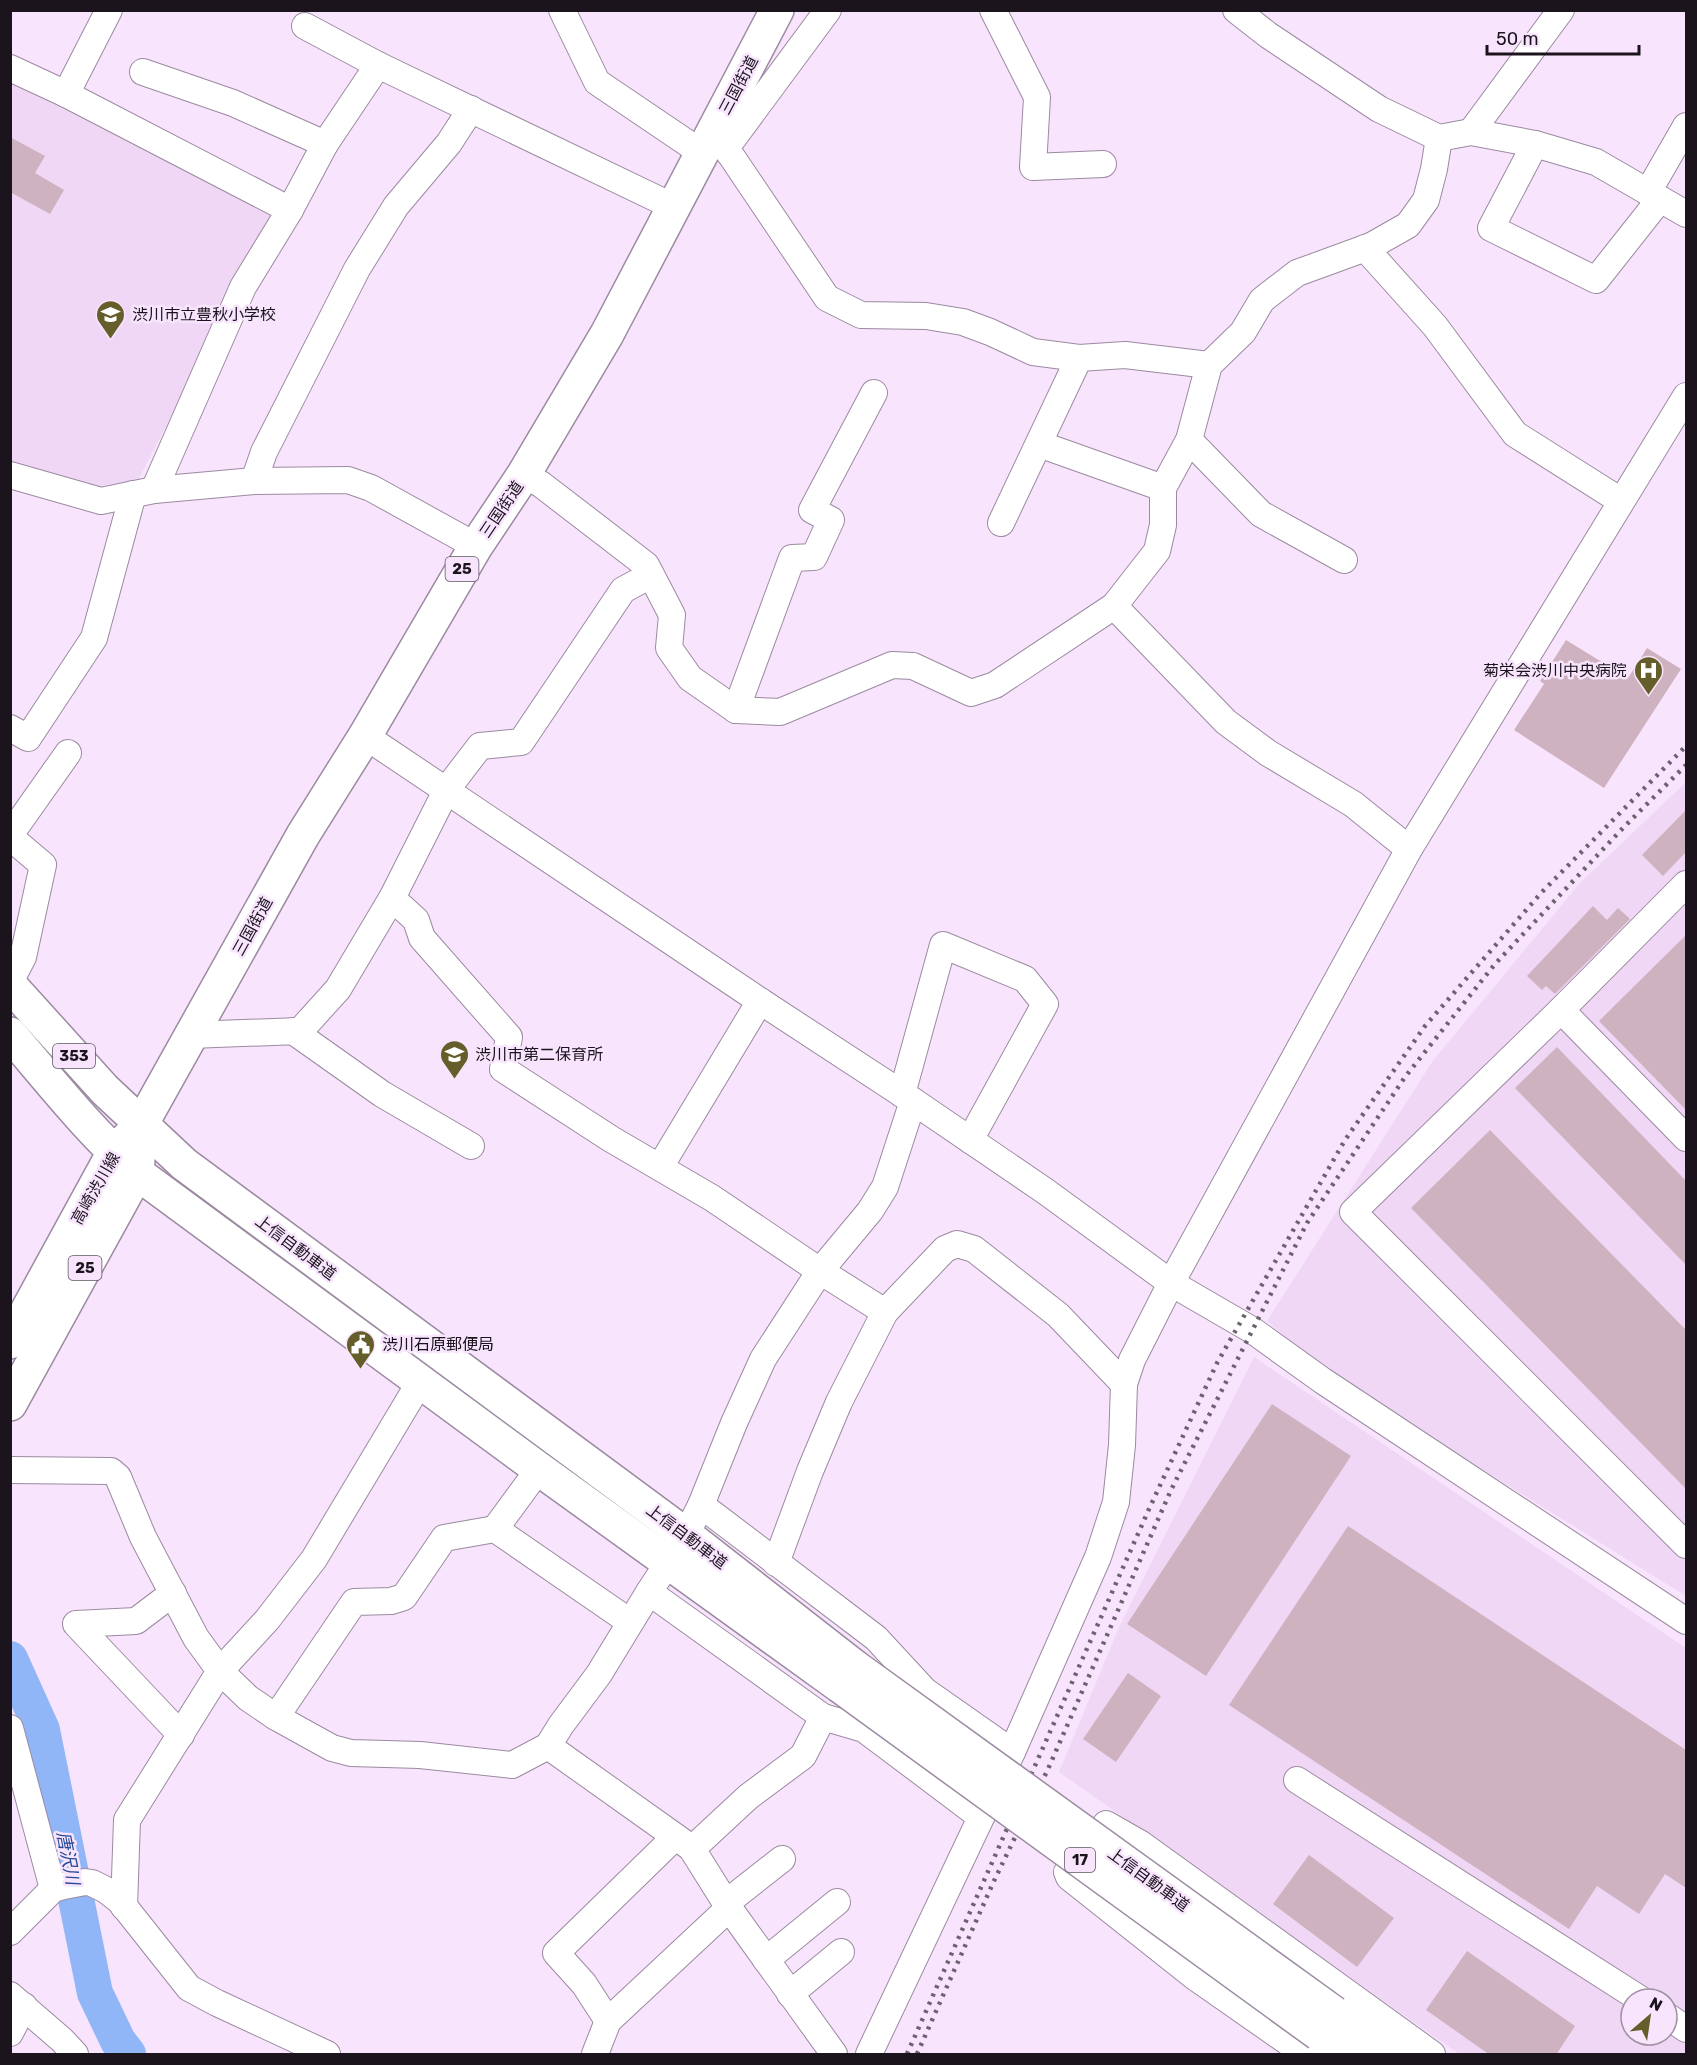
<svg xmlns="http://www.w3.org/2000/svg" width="1697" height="2065" font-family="Rubik,'Noto Sans JP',sans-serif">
<rect width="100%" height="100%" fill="#f8e5fd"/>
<!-- built -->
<g fill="#efd7f5" fill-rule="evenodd">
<polygon points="10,77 274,209 275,217 138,480 91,487 11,461"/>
<polygon points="1686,782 1686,1596 1332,1376 1267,1321 1432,1062 1580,883"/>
<path d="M 1254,1357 L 1686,1648 L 1686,2054 L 1459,2054 L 1059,1772 L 1120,1625 ZM 1631,1999 L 1667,1999 L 1667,2035 L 1631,2035 Z"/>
</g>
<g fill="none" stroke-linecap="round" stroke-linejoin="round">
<!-- river -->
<polyline stroke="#91b6f8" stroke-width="36" points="10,1659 42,1730 95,1993 118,2041 128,2054"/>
</g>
<!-- building -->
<g fill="#cfb2c0">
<polygon points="10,137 45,156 35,173 64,190 50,214 10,192"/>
<polygon points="1566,640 1628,678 1647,648 1681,669 1604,788 1514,730 1544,684 1540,681"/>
<polygon points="1686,810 1686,852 1663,876 1642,855"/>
<polygon points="1593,906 1607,920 1618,908 1630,919 1555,994 1546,986 1542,990 1527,976"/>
<polygon points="1686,935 1686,1110 1599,1021"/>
<polygon points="1557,1047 1686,1181 1686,1265 1515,1088"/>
<polygon points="1490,1130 1686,1330 1686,1489 1411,1208"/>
<polygon points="1272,1404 1351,1456 1206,1676 1127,1624"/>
<polygon points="1348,1526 1686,1750 1686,1888 1665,1874 1639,1914 1597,1886 1569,1929 1229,1705"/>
<polygon points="1128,1673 1161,1696 1116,1762 1083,1739"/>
<polygon points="1309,1855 1394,1918 1357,1967 1273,1904"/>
<polygon points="1467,1951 1575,2026 1556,2055 1490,2055 1426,2010"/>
</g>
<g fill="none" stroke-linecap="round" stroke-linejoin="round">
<defs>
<g id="minor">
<polyline points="109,10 66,94 290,210 243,287 154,490"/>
<polyline points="562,10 597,82 702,153"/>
<polyline points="993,10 1037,97 1033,167 1103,164"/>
<polyline points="1236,10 1268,35 1379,109 1439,138 1471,132 1535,144 1596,162 1686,214"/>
<polyline points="305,26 378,65 674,207"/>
<polyline points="10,68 66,94"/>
<polyline points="143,72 233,103 325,144"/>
<polyline points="713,132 732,157 827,298 861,315 926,316 963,322 990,332 1033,352 1079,358 1125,355 1209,365"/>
<polyline points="1471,132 1561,10"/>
<polyline points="1535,144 1491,228 1596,280 1660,199"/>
<polyline points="726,148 828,10"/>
<polyline points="1648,192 1686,126"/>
<polyline points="290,210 325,144 378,65"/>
<polyline points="1365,248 1435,326 1515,434 1621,501"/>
<polyline points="1686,396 1409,849 1171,1283 1252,1330 1323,1381 1686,1621"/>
<polyline points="1189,440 1261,514 1344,560"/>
<polyline points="1039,444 1163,488"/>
<polyline points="524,474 542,485 646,565 672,615 669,648 690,678 736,710 780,712 892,665 913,666 971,693 995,685 1114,606 1157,551 1163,525 1163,488 1189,440 1209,365 1243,332 1262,300 1297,273 1371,246 1408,225 1426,200 1434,169 1439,138"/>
<polyline points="10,475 101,501 154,490 254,481 348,480 371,488 476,546"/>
<polyline points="254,481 264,452 357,269 396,206 449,143 471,109"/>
<polyline points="1001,523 1079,358"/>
<polyline points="651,575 623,590 521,742 480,746 447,789 392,898 416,920 422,938 509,1037 503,1069 611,1139 712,1198 820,1271 885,1312"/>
<polyline points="1114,606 1226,722 1268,753 1353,804 1409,849"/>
<polyline points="736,710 792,558 814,557 831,520 812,510 874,393"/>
<polyline points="10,728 28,738 94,638 133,494"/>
<polyline points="365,736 760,1001 913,1101 1045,1191 1171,1283 1132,1360 1124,1384 1122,1445 1116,1502 1098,1557 1012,1752 869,2054"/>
<polyline points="10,835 68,753"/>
<polyline points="10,837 43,865 23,957 10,982"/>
<polyline points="1686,884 1561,1010 1353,1212 1686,1545"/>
<polyline points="1561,1010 1686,1138"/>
<polyline points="293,1031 382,1094 471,1146"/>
<polyline points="190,1035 300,1031 338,989 392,898"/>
<polyline points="902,1094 943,945 1025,979 1045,1004 970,1140"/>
<polyline points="913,1101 885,1187 870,1211 820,1271 763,1359 734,1423 701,1505 686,1535 649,1592 823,1717 864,1729 981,1817"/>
<polyline points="660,1167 760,1001"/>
<polyline points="420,1382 314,1559 267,1620 220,1671 248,1698 276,1717 332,1748 351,1753 420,1755 512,1765 548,1746 561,1725 599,1674 649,1592"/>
<polyline points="539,1469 495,1529 630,1622"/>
<polyline points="10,1470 111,1471 118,1477 143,1537 196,1638 220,1671 127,1820 124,1907"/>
<polyline points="701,1505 876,1638 925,1691 1012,1752"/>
<polyline points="776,1563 810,1471 839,1402 885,1312 945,1249 957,1244 974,1249 1058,1315 1124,1384"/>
<polyline points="173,1593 136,1621 76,1624 181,1735"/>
<polyline points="276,1717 354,1602 391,1601 404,1597 444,1538 495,1529"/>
<polyline points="10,1728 53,1889"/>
<polyline points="548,1746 690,1847"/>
<polyline points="1297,1780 1640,1999"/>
<polyline points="726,1903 782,1859"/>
<polyline points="729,1908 834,2054"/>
<polyline points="10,1932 53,1889 64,1886 85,1882 92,1883 106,1890 120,1901 189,1988 217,2003 327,2054"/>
<polyline points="766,1960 837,1902"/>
<polyline points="790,1994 841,1952"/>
<polyline points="10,1995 62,2040 75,2054"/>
<polyline points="1667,2016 1686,2029"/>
<polyline points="608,2021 584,1984 556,1953 675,1837"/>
<polyline points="10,2033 24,2006"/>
<polyline points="595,2054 608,2021 729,1908 692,1849 748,1797 803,1756 823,1717"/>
<polyline points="1305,2054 1195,1977 1069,1877 1067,1872 1106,1824 1141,1844 1432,2054"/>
</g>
<g id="major">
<polyline points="10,1342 114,1152 141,1125 303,835 365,736 476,546 524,474 607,334 777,10"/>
<polyline points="10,1404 137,1173 139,1145"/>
</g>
<g id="highway">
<polyline points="10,985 105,1090 184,1164 686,1535 855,1667"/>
<path d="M 10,1034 C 51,1082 90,1132 137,1173 L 539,1469 L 840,1686"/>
<polyline points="1334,2013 1392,2054"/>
<polyline points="1319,2034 1348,2054"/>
</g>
</defs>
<!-- minor casing -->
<use href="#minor" stroke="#9b8aa0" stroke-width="28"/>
<!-- major casing -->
<use href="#major" stroke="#9b8aa0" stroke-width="36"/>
<!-- highway casing -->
<use href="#highway" stroke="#9b8aa0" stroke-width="36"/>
<!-- minor -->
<use href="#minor" stroke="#fff" stroke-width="26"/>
<!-- major -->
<use href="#major" stroke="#fff" stroke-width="33"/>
<!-- highway -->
<use href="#highway" stroke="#fff" stroke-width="33"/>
<!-- rail -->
<g stroke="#6d6270" stroke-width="4.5" stroke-dasharray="3 6" stroke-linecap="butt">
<polyline points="907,2054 1149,1509 1217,1363 1345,1140 1425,1026 1541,893 1686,746"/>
<polyline points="917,2054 993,1883 1048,1769 1171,1490 1307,1223 1405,1077 1495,964 1623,828 1686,765"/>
</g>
<defs>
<g id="highway-bridge">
<polyline points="855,1667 1334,2013"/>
<polyline points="840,1686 1319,2034"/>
</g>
</defs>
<!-- highway-bridge casing -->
<use href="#highway-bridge" stroke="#9b8aa0" stroke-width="36" stroke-linecap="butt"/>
<!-- highway-bridge -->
<use href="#highway-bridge" stroke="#fff" stroke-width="33"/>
</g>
<!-- icons -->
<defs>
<symbol id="school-pin" viewBox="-11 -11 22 30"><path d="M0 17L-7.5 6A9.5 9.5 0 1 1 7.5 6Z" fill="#665e2a" stroke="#f8e5fd"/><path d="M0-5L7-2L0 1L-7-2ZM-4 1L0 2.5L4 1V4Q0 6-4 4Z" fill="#fff"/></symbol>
<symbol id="hospital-pin" viewBox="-11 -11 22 30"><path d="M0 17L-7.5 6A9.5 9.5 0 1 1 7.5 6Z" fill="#665e2a" stroke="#f8e5fd"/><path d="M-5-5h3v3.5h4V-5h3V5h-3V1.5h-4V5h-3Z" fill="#fff"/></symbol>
<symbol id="civic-pin" viewBox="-11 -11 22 30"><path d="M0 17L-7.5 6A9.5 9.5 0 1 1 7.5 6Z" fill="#665e2a" stroke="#f8e5fd"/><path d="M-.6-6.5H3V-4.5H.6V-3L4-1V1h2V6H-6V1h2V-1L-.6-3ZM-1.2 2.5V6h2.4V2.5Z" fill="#fff"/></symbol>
</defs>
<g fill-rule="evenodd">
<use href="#school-pin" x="94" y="298" width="33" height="45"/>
<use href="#hospital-pin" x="1632" y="654" width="33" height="45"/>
<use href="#school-pin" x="438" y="1038" width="33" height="45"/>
<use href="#civic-pin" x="344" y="1328" width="33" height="45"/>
</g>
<g text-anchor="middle" stroke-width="5" stroke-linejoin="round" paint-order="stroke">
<!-- shield labels -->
<g fill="#f8e5fd" stroke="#5d5360" stroke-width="1.5">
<rect x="445.5" y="557" width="33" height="24" rx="4.5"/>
<rect x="53" y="1044" width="42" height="24" rx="4.5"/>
<rect x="68.5" y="1256" width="33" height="24" rx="4.5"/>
<rect x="1065" y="1848" width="30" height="24" rx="4.5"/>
</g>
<g font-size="15" font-weight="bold" fill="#1b141d">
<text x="462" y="574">25</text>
<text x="74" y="1061">353</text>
<text x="85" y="1273">25</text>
<text x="1080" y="1865">17</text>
</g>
<!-- street labels -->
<g font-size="16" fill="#1b141d" stroke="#f8e5fd">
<text transform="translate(738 85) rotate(-62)" y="6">三国街道</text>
<text transform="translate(501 509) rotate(-56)" y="6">三国街道</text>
<text transform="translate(252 926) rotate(-61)" y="6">三国街道</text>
<text transform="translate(95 1188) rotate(-60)" y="6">高崎渋川線</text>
<text transform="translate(296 1247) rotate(37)" y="6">上信自動車道</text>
<text transform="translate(687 1536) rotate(37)" y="6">上信自動車道</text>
<text transform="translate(1149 1879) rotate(36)" y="6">上信自動車道</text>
</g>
<!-- poi labels -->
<g font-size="16" fill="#1b141d" stroke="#f8e5fd" text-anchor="start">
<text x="132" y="320">渋川市立豊秋小学校</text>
<text x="1627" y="676" text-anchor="end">菊栄会渋川中央病院</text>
<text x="475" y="1060">渋川市第二保育所</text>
<text x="382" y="1350">渋川石原郵便局</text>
</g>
<!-- water labels -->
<g font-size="18" font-style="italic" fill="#214894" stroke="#f8e5fd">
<text transform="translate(68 1858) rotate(79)" y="6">唐沢川</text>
</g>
</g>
<!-- border -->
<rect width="1697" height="2065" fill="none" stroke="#1b141d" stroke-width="24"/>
<!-- north arrow -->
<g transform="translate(1649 2017) rotate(29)"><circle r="28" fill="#f8e5fd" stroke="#a091a3" stroke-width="1.5"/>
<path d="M0-4.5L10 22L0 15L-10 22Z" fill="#665e2a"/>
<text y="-9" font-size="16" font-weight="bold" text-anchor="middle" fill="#1b141d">N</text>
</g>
<!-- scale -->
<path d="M1487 45v9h152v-9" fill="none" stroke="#1b141d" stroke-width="3"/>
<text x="1496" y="45" font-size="18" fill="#1b141d" stroke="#f8e5fd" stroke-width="4.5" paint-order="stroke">50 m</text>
</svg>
